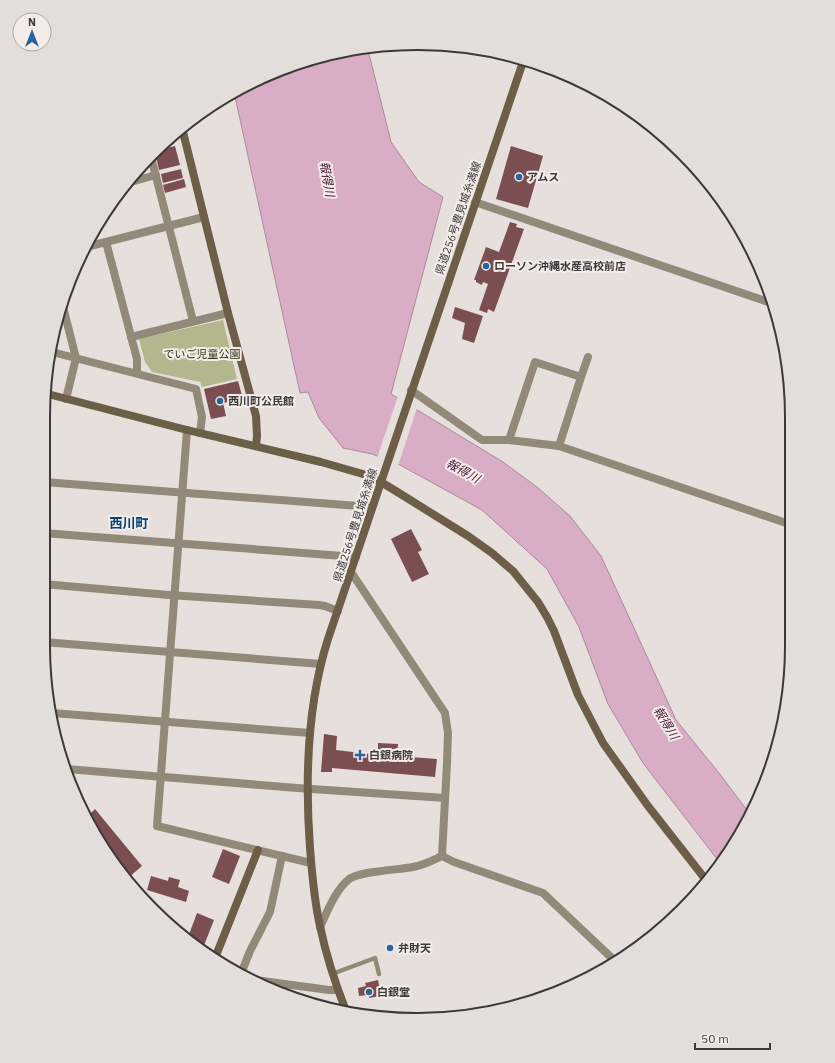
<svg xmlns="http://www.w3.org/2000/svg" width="835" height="1063" font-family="'IBM Plex Sans','Noto Sans JP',sans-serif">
<rect width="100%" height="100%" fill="#e6dfdc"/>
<!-- green -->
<polygon fill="#b4b78d" points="223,320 237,379 202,387 200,382 152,372 145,362 139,339"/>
<!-- water -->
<polygon fill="#d9adc5" stroke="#aa8a9b" points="367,46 391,142 419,182 443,197 391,394 503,462 537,487 570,516 601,556 676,720 719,773 750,814 729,854 720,863 643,763 608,704 579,627 547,569 482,510 400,465 372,454 343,448 319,418 308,392 300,393 234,92 297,63"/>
<!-- pier -->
<polygon fill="#e6dfdc" points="398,396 417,408 398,466 377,458"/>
<!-- building -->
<g fill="#7b4f51">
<polygon points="171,135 174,144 160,147 171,136"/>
<polygon points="175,146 180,165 159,170 155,152 158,150"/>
<polygon points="511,146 543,156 528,208 496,199"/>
<polygon points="181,169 183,178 163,183 161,174"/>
<polygon points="184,179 186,187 165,193 163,185"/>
<polygon points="510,222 517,224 516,227 524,229 494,312 488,309 487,313 479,310 488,284 483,282 482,285 476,282 476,280 474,280 486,247 499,252"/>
<polygon points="455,307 483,316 474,343 462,339 465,323 452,318"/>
<polygon points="238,381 243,399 223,403 226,416 211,419 204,389"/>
<polygon points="411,529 422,550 418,552 429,574 412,582 391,539"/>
<polygon points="324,734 337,736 336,750 378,755 378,743 398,744 397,756 437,759 435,777 332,768 332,772 321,772"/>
<polygon points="95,809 142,866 128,878 93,833 87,817"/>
<polygon points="223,849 240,856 229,884 212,877"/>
<polygon points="151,876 168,881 169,877 180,880 178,887 189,891 186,902 147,890"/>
<polygon points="197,913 214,920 203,948 200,946 188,937"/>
<polygon points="378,980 381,996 369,998 369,995 359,996 358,988 366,986 365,983"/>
</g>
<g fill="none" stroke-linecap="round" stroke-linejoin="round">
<!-- lane -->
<polyline stroke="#938978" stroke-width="4.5" points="332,974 375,958 379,974"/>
<!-- street -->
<g stroke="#938978" stroke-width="8">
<polyline points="151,157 193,321"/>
<polyline points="127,183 156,175"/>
<polyline points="475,202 774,304"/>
<polyline points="106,242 137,359 137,373"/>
<polyline points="90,246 204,217"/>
<polyline points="62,303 76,358 66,399"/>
<polyline points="131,337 228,313"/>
<polyline points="52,352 196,389 202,417 200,433"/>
<polyline points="581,377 588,357"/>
<polyline points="411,390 482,440 509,440 559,446 792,525"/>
<polyline points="187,430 157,826 311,863"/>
<polyline points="509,440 535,362 581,377 559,446"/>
<polyline points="44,482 372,507"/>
<polyline points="43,533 356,557"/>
<polyline points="351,572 445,713 448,733 447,763 442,856"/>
<polyline points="43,584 169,595 319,605 325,606 338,611"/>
<polyline points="43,642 321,664"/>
<polyline points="52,713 310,733"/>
<polyline points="67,769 297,788 445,798"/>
<polyline points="442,856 454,862 543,893 616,962"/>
<path d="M 320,927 C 327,912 335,891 348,880 C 358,871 398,870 413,867 C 424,865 433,860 442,856"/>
<polyline points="241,974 250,951 270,912 282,856"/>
<polyline points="255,980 329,990 338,990"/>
</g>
<!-- secondary -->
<g stroke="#6d5f47" stroke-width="8">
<polyline points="182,128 228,313 256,416 257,436 256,446"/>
<polyline points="44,393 187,430 321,462 363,474 381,482 399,493 468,536 492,553 513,571 538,602 547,617 554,631 578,695 603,743 648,806 706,880"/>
<polyline points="215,958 258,850"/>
<path d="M 346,1011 C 335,983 326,955 320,926 C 314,900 312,874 310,848 C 305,780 307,705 328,639 L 524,59"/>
</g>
</g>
<!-- markers -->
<g fill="#27649b" stroke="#f3ece9" stroke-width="1.5">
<circle cx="519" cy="177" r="4"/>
<circle cx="486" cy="266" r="4"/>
<circle cx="220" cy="401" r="4"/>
<path d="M358 749h4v4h4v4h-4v4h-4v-4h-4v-4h4z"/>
<circle cx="390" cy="948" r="4"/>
<circle cx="369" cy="992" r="4"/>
</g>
<g text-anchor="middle" stroke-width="4" stroke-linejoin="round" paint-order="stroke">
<!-- poi labels -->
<g font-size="11" font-weight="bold" fill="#3c3938" stroke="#f3ece9" text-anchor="start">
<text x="527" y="181">アムス</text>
<text x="494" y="270">ローソン沖縄水産高校前店</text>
<text x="228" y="405">西川町公民館</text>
<text x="369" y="759">白銀病院</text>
<text x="398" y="952">弁財天</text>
<text x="377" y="996">白銀堂</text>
</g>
<!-- street labels -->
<g font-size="11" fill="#3c3938" stroke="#f3ece9">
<text transform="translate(458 218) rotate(-71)" y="4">県道256号豊見城糸満線</text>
<text transform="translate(355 525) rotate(-72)" y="4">県道256号豊見城糸満線</text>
</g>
<!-- park labels -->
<g font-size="11" fill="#30310d" stroke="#f3ece9">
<text x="202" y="358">でいご児童公園</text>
</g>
<!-- water labels -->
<g font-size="12" font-style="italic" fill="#471435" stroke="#f3ece9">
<text transform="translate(327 179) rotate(80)" y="4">報得川</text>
<text transform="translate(463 471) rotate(29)" y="4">報得川</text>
<text transform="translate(666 723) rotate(59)" y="4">報得川</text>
</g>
<!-- quarter labels -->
<g font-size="13" font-weight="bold" fill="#044373" stroke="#f3ece9">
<text x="129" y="528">西川町</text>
</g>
</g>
<!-- crop -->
<path d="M0 0H835V1063H0ZM417 50H418A367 367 0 0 1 785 417V646A367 367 0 0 1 418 1013H417A367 367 0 0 1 50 646V417A367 367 0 0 1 417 50Z" fill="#e4dedb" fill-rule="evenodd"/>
<path fill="none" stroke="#3c3938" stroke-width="2" d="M417 50H418A367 367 0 0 1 785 417V646A367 367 0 0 1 418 1013H417A367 367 0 0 1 50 646V417A367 367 0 0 1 417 50Z"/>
<!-- north arrow -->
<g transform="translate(32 32)"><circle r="19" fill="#f3ece9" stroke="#aaa4a2"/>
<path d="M0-3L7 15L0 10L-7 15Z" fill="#27649b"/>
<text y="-6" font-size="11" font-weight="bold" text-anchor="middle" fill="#3c3938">N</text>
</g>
<!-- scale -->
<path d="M695 1043v6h75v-6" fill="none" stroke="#3c3938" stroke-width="2"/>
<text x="701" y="1043" font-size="12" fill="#3c3938" stroke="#f3ece9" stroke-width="3" paint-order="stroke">50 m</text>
</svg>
